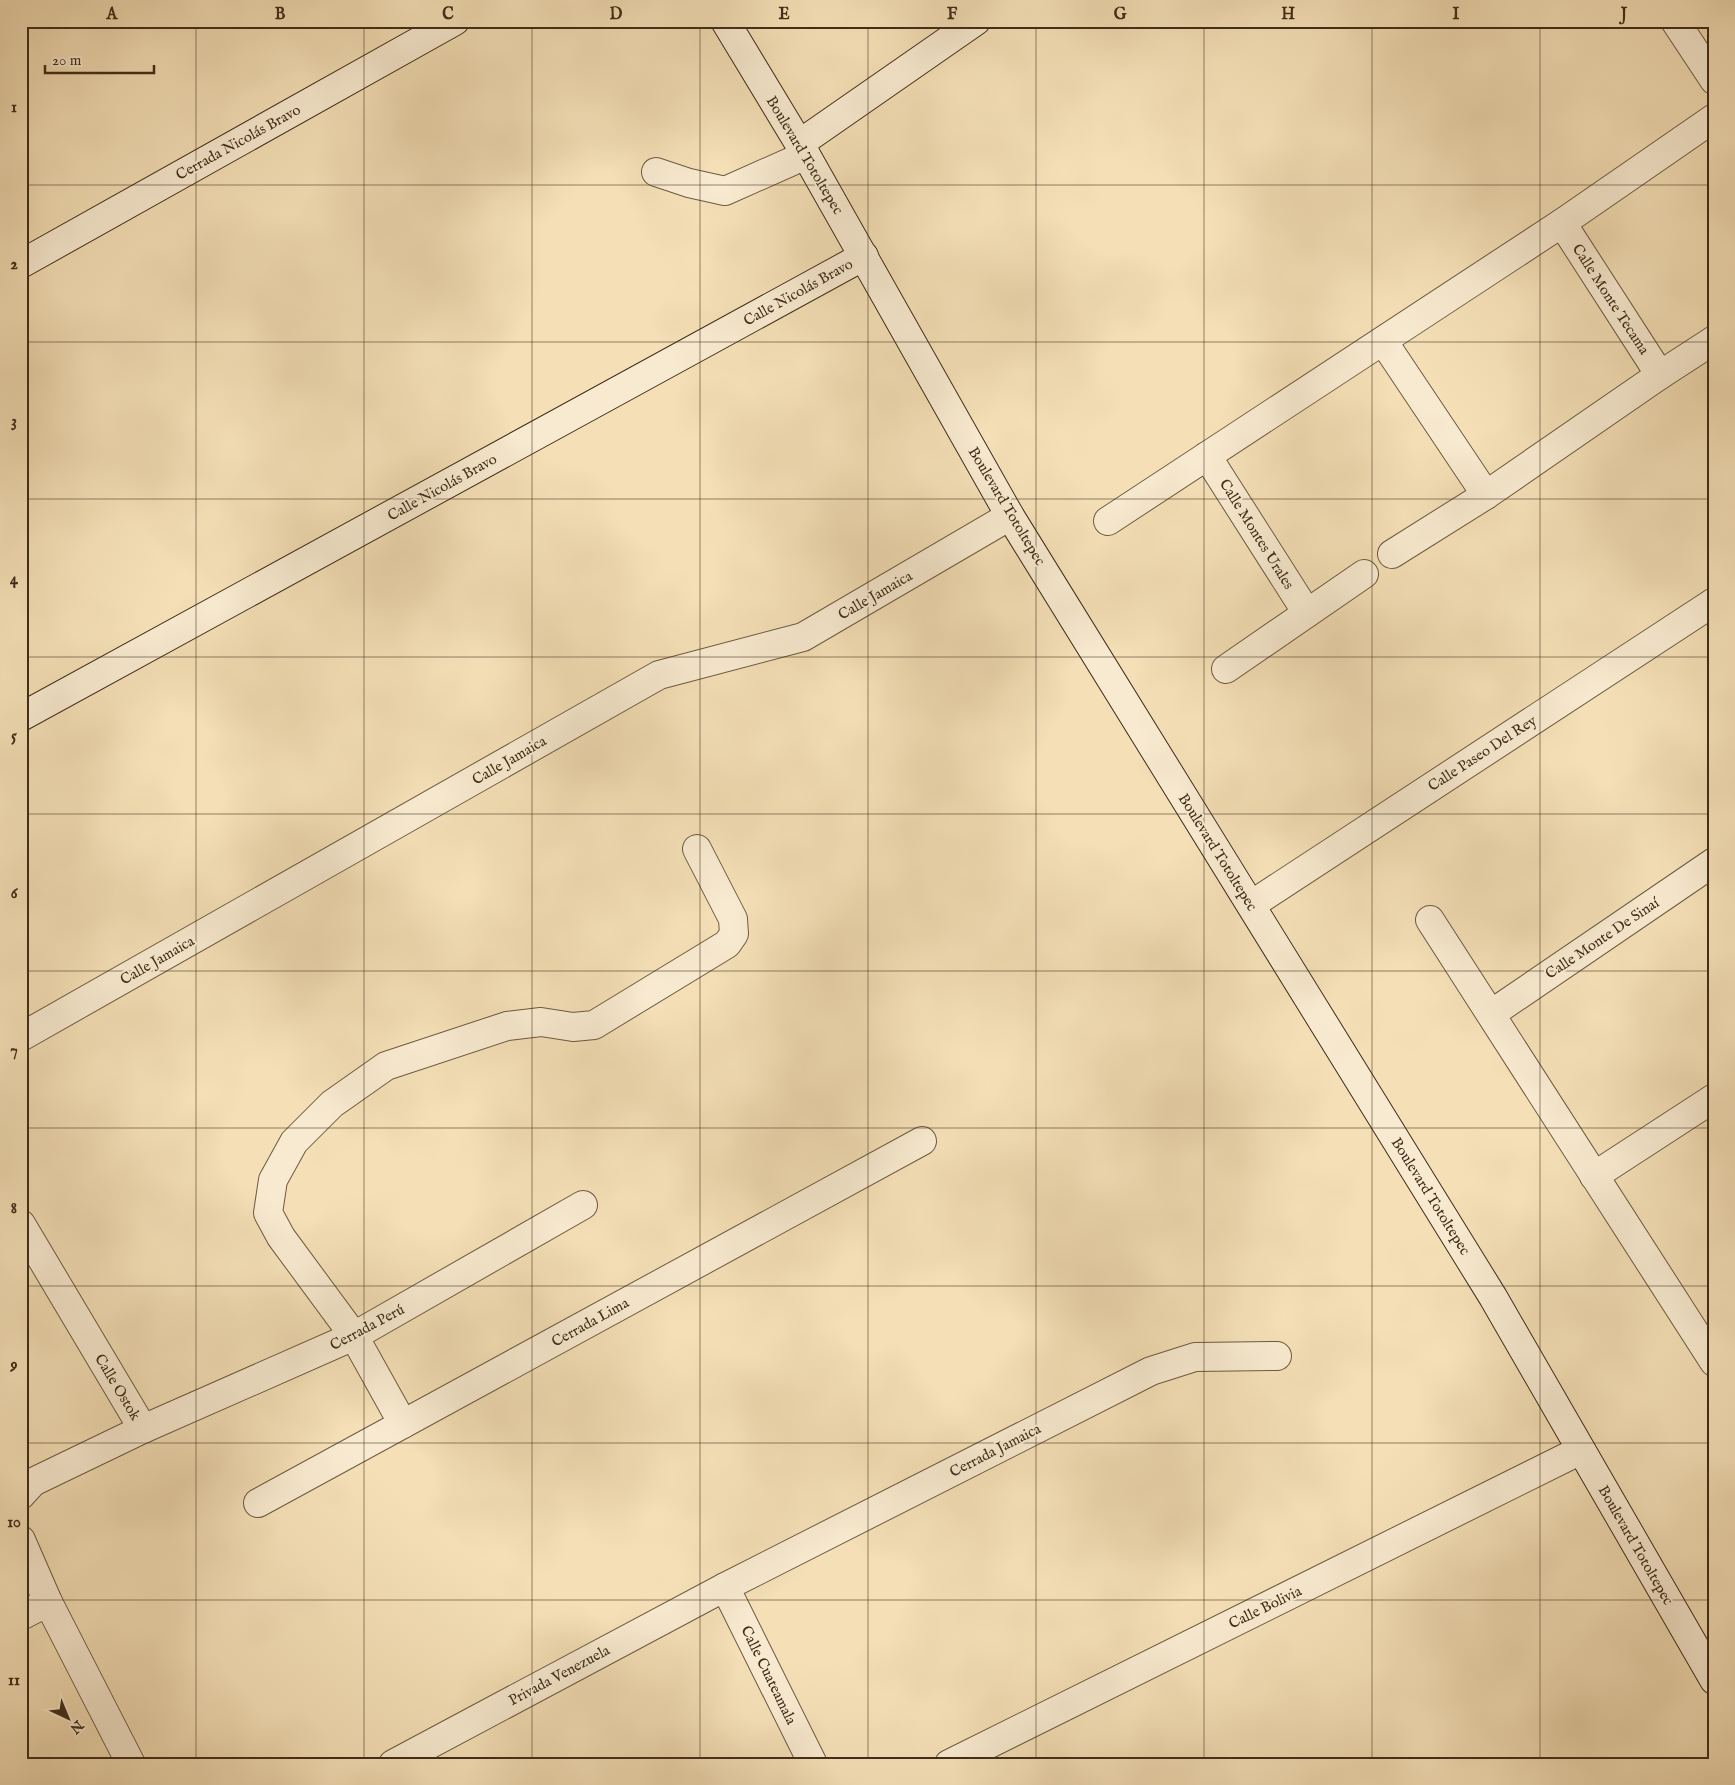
<svg xmlns="http://www.w3.org/2000/svg" width="1735" height="1785" font-family="'IM FELL English',serif">
<rect width="100%" height="100%" fill="#f4dfb6"/>
<filter id="stains"><feTurbulence type="fractalNoise" baseFrequency=".004" numOctaves="4"/><feColorMatrix values="0 0 0 0 .2 0 0 0 0 .09 0 0 0 0 .02 0 0 0 .5 -.17"/></filter>
<radialGradient id="worn" r=".72"><stop offset=".6" stop-color="#630" stop-opacity="0"/><stop offset="1" stop-color="#630" stop-opacity=".3"/></radialGradient>
<g fill="none" stroke-linecap="round" stroke-linejoin="round">
<defs>
<g id="street">
<polyline points="1675,21 1714,80"/>
<polyline points="656,172 689,183 725,191 806,155"/>
<polyline points="1562,223 1660,375"/>
<polyline points="1383,341 1486,495"/>
<polyline points="1207,456 1307,613"/>
<polyline points="1108,521 1562,223 1714,118"/>
<polyline points="1392,554 1486,495 1660,375 1714,340"/>
<polyline points="1226,669 1364,574"/>
<polyline points="1251,905 1714,602"/>
<polyline points="1430,920 1714,1362"/>
<polyline points="1491,1014 1714,862"/>
<polyline points="21,1037 659,675 803,637 1010,516"/>
<polyline points="1594,1176 1714,1098"/>
<polyline points="21,1224 143,1429"/>
<polyline points="403,1424 354,1336 281,1237 268,1213 273,1180 294,1142 332,1104 386,1066 507,1026 541,1022 573,1027 594,1025 727,944 734,934 733,919 697,849"/>
<polyline points="21,1495 33,1482 143,1429 354,1336 583,1205"/>
<polyline points="258,1503 922,1141"/>
<polyline points="21,1540 48,1602 131,1764"/>
<polyline points="725,1587 813,1764"/>
<polyline points="21,1616 48,1602"/>
<polyline points="393,1764 725,1587 1151,1371 1195,1357 1277,1356"/>
<polyline points="949,1764 1581,1450"/>
</g>
<g id="secondary">
<polyline points="725,21 806,155 1010,516 1493,1297 1714,1680"/>
<polyline points="799,144 976,21"/>
<polyline points="21,264 455,21"/>
<polyline points="21,717 864,256"/>
</g>
</defs>
<!-- street casing -->
<use href="#street" stroke="#6d5a40" stroke-width="30"/>
<!-- secondary casing -->
<use href="#secondary" stroke="#402d19" stroke-width="30"/>
<!-- street -->
<use href="#street" stroke="#f8ead0" stroke-width="28"/>
<!-- secondary -->
<use href="#secondary" stroke="#f8ead0" stroke-width="28"/>
</g>
<!-- grid -->
<path fill="none" stroke="#402d19" stroke-width="1" stroke-opacity="0.55" d="M 196,21 L 196,1764M 364,21 L 364,1764M 532,21 L 532,1764M 700,21 L 700,1764M 868,21 L 868,1764M 1036,21 L 1036,1764M 1204,21 L 1204,1764M 1372,21 L 1372,1764M 1540,21 L 1540,1764M 21,185 L 1714,185M 21,342 L 1714,342M 21,499 L 1714,499M 21,657 L 1714,657M 21,814 L 1714,814M 21,971 L 1714,971M 21,1128 L 1714,1128M 21,1286 L 1714,1286M 21,1443 L 1714,1443M 21,1600 L 1714,1600"/>
<g text-anchor="middle" stroke-width="4" stroke-linejoin="round" paint-order="stroke">
<!-- street labels -->
<g font-size="15" fill="#402d19" stroke="#f8ead0">
<text transform="translate(238 142) rotate(-29)" y="5">Cerrada Nicolás Bravo</text>
<text transform="translate(805 155) rotate(59)" y="5">Boulevard Totoltepec</text>
<text transform="translate(798 292) rotate(-29)" y="5">Calle Nicolás Bravo</text>
<text transform="translate(1611 299) rotate(57)" y="5">Calle Monte Tecama</text>
<text transform="translate(442 487) rotate(-29)" y="5">Calle Nicolás Bravo</text>
<text transform="translate(1007 506) rotate(59)" y="5">Boulevard Totoltepec</text>
<text transform="translate(1257 534) rotate(58)" y="5">Calle Montes Urales</text>
<text transform="translate(875 595) rotate(-30)" y="5">Calle Jamaica</text>
<text transform="translate(1482 753) rotate(-33)" y="5">Calle Paseo Del Rey</text>
<text transform="translate(509 760) rotate(-30)" y="5">Calle Jamaica</text>
<text transform="translate(1218 852) rotate(58)" y="5">Boulevard Totoltepec</text>
<text transform="translate(1602 938) rotate(-34)" y="5">Calle Monte De Sinaí</text>
<text transform="translate(157 960) rotate(-30)" y="5">Calle Jamaica</text>
<text transform="translate(1431 1196) rotate(58)" y="5">Boulevard Totoltepec</text>
<text transform="translate(590 1322) rotate(-29)" y="5">Cerrada Lima</text>
<text transform="translate(367 1327) rotate(-28)" y="5">Cerrada Perú</text>
<text transform="translate(118 1387) rotate(59)" y="5">Calle Ostok</text>
<text transform="translate(995 1450) rotate(-27)" y="5">Cerrada Jamaica</text>
<text transform="translate(1636 1545) rotate(60)" y="5">Boulevard Totoltepec</text>
<text transform="translate(1265 1607) rotate(-26)" y="5">Calle Bolivia</text>
<text transform="translate(559 1675) rotate(-28)" y="5">Privada Venezuela</text>
<text transform="translate(769 1675) rotate(64)" y="5">Calle Cuateamala</text>
</g>
</g>
<!-- margin -->
<rect width="1735" height="1785" fill="none" stroke="#f4dfb6" stroke-width="55"/>
<!-- north arrow -->
<g transform="translate(68 1718) rotate(136)" stroke="#f8ead0" stroke-width="4" paint-order="stroke">
<path d="M0-4L9 19L0 12L-9 19Z" fill="#402d19"/>
<text y="-8" font-size="14" font-weight="bold" text-anchor="middle" fill="#402d19">N</text>
</g>
<!-- scale -->
<path d="M45 65v8h109v-8" fill="none" stroke="#402d19" stroke-width="2.5"/>
<text x="52" y="65" font-size="15" fill="#402d19" stroke="#f8ead0" stroke-width="4" paint-order="stroke">20 m</text>
<rect x="28" y="28" width="1680" height="1730" fill="none" stroke="#402d19" stroke-width="2"/>
<g font-size="16" text-anchor="middle" font-weight="bold" fill="#402d19">
<text x="112" y="19">A</text>
<text x="280" y="19">B</text>
<text x="448" y="19">C</text>
<text x="616" y="19">D</text>
<text x="784" y="19">E</text>
<text x="952" y="19">F</text>
<text x="1120" y="19">G</text>
<text x="1288" y="19">H</text>
<text x="1456" y="19">I</text>
<text x="1624" y="19">J</text>
<text x="14" y="112">1</text>
<text x="14" y="269">2</text>
<text x="14" y="426">3</text>
<text x="14" y="584">4</text>
<text x="14" y="741">5</text>
<text x="14" y="898">6</text>
<text x="14" y="1055">7</text>
<text x="14" y="1213">8</text>
<text x="14" y="1370">9</text>
<text x="14" y="1527">10</text>
<text x="14" y="1685">11</text>
</g>
<rect width="100%" height="100%" filter="url(#stains)"/>
<rect width="100%" height="100%" fill="url(#worn)"/>
</svg>
